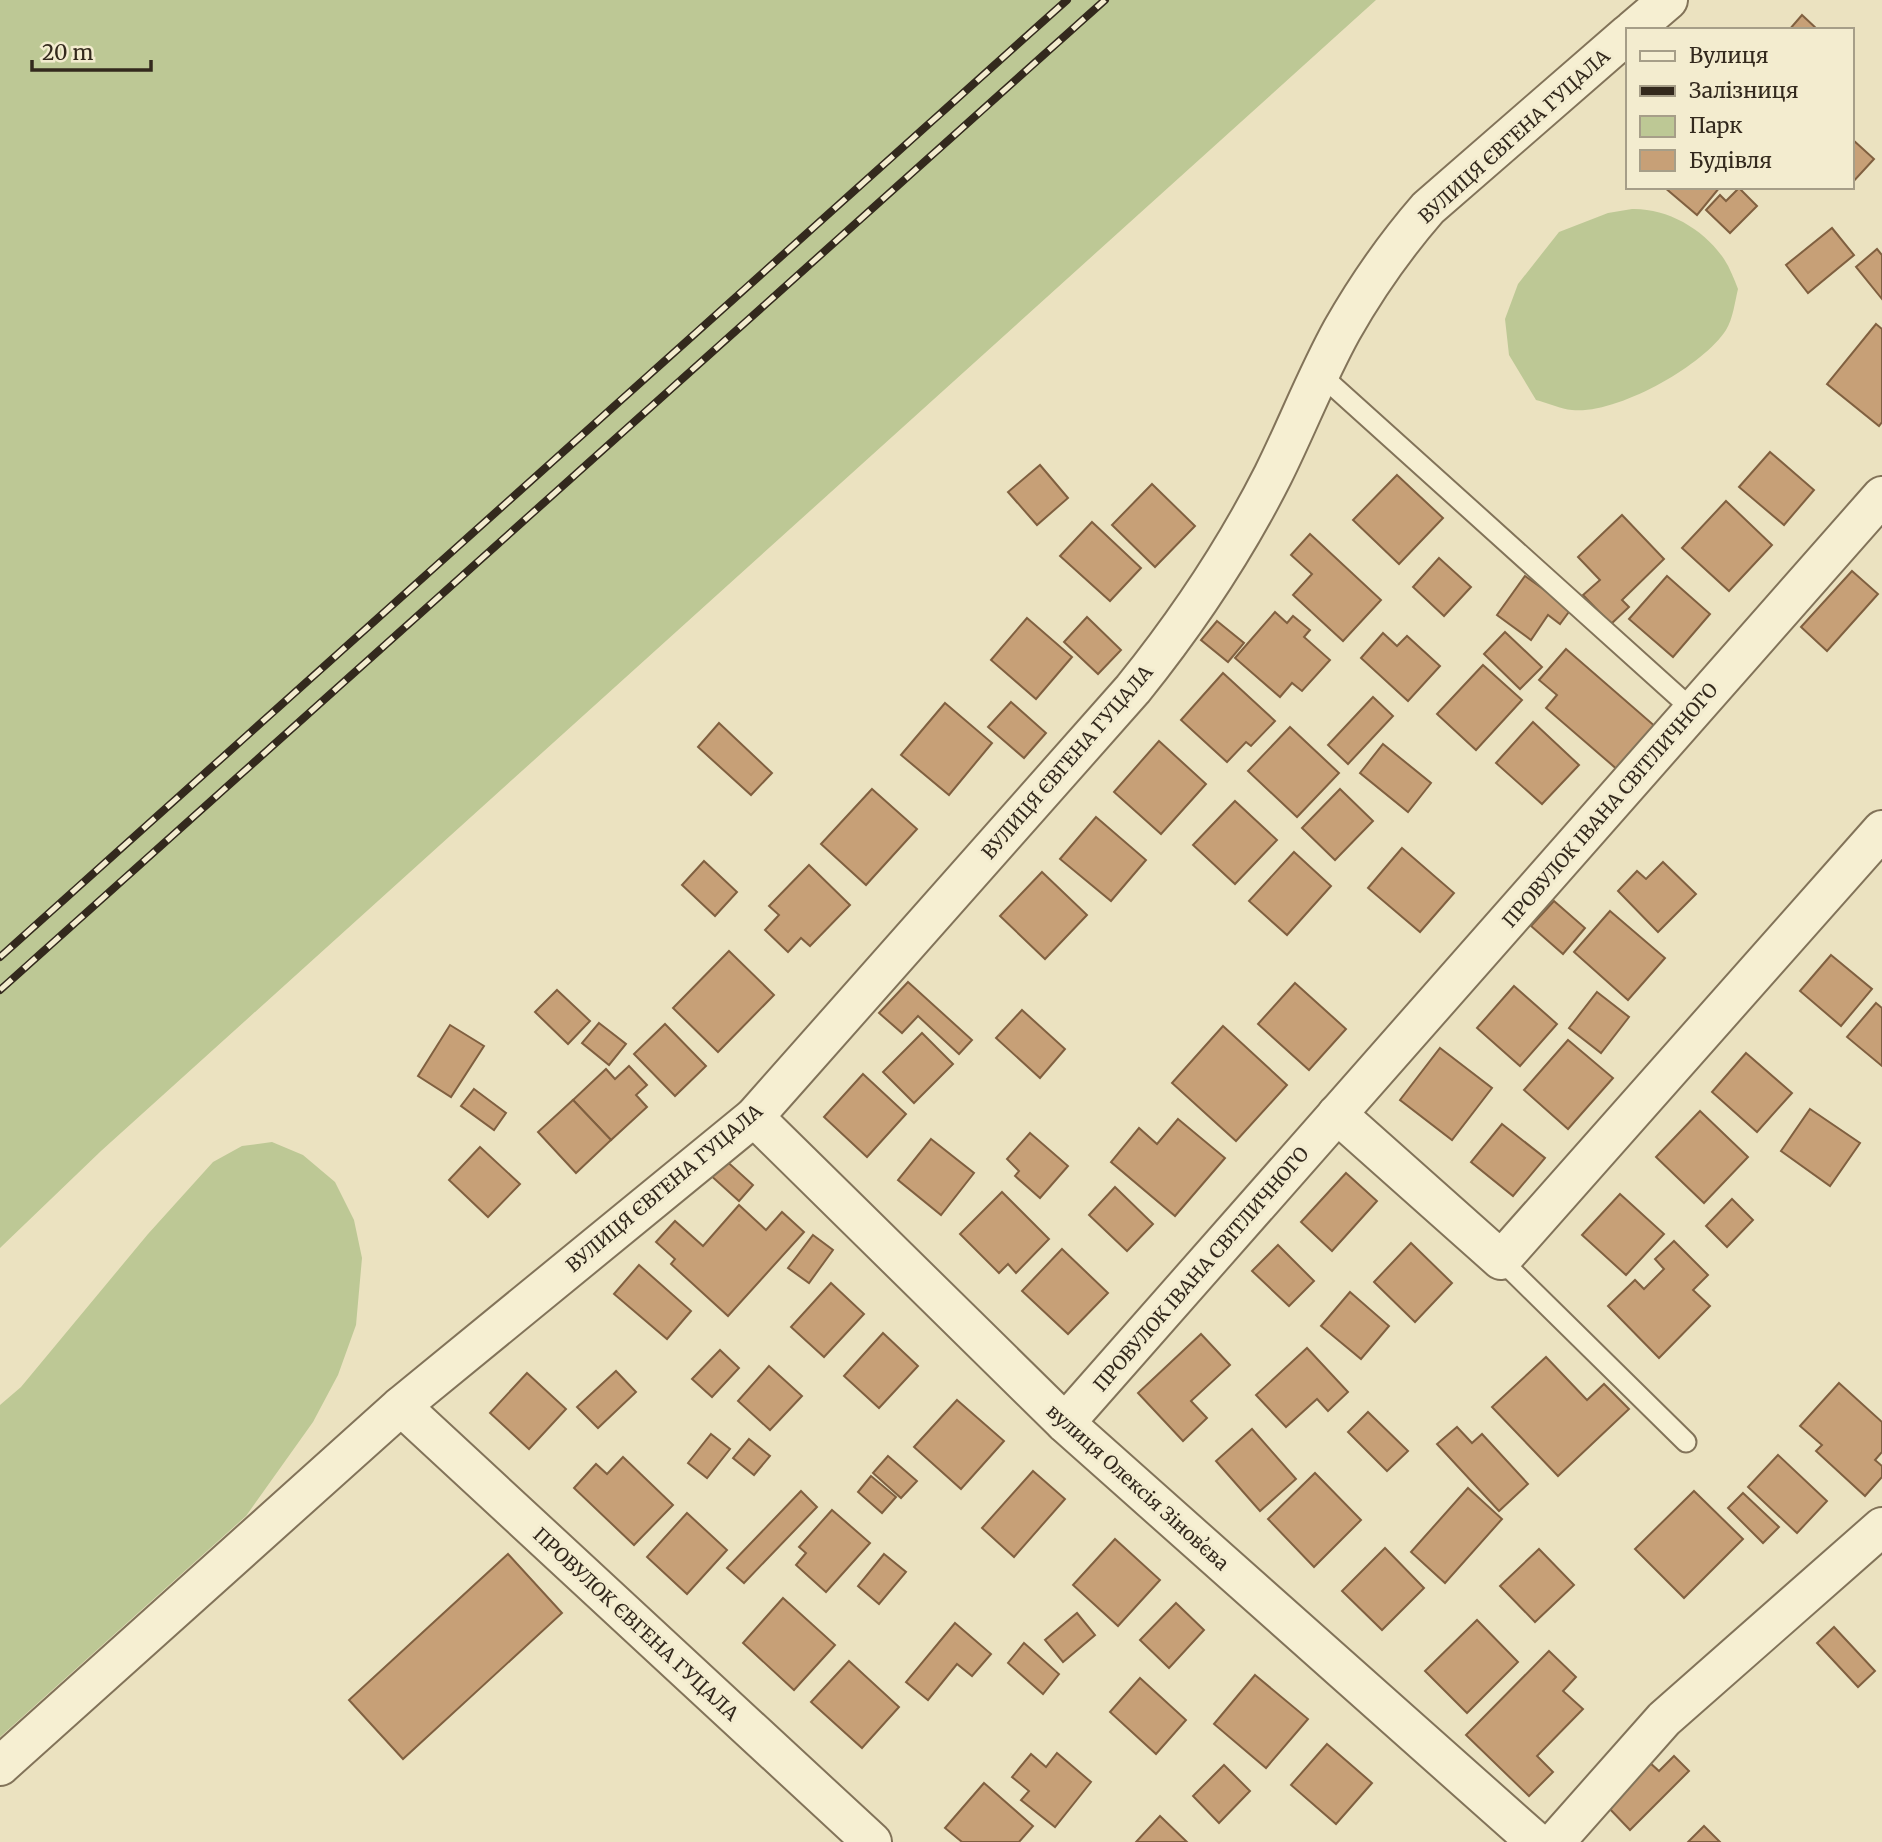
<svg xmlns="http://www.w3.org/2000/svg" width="1882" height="1842" font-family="Merriweather,serif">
<rect width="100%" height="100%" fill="#ebe2c0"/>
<!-- green -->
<g fill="#bdc895">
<polygon points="0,0 1376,0 101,1151 0,1248"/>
<path d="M 1632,209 C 1667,208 1704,229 1724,259 C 1730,268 1734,279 1738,289 C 1735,301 1733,319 1726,330 C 1703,366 1616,415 1572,410 C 1561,409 1548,403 1536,400 L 1509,355 L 1505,319 L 1518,284 L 1559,232 L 1608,213 Z"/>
<polygon points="272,1142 303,1155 335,1182 354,1220 362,1258 356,1325 338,1375 313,1422 246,1516 0,1737 0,1405 21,1387 148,1234 213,1162 242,1146"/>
</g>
<!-- building -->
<g fill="#c7a077" stroke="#806040" stroke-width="2">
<polygon points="1802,15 1818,30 1789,30"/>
<polygon points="1852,139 1874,159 1852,183"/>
<polygon points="1664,187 1720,187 1697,215"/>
<polygon points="1739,188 1757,206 1730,233 1706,210 1720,195 1726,201"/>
<polygon points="1832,228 1854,255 1808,293 1786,265"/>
<polygon points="1877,249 1882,255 1882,299 1856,267"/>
<polygon points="1876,324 1882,329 1882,422 1879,426 1827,384"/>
<polygon points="1770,452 1814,490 1784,525 1739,487"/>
<polygon points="1040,465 1068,498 1037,525 1008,492"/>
<polygon points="1397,475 1443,518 1399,564 1353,520"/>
<polygon points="1152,484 1195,526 1155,567 1112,525"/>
<polygon points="1726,501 1772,545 1729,591 1682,548"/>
<polygon points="1622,515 1664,559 1622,600 1629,607 1611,624 1583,595 1600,580 1578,557"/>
<polygon points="1092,522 1141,568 1110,601 1060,556"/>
<polygon points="1310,534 1381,600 1343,641 1293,595 1312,574 1291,555"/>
<polygon points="1439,558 1471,587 1444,616 1413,587"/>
<polygon points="1852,571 1878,594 1827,651 1801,627"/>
<polygon points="1525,576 1571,609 1560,624 1548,615 1531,640 1497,615"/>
<polygon points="1667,576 1710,614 1673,657 1629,619"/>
<polygon points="1275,612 1287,623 1293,616 1310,630 1304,637 1330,660 1302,691 1292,683 1280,697 1235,658"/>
<polygon points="1087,617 1121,650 1098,674 1064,642"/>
<polygon points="1027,618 1072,657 1036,699 991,660"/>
<polygon points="1217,621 1244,643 1228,662 1201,640"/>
<polygon points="1505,632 1542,667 1520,689 1484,654"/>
<polygon points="1383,633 1397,646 1407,636 1440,666 1408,701 1361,658"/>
<polygon points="1566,649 1657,728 1619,771 1546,708 1557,695 1539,680"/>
<polygon points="1483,665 1522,700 1476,750 1437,714"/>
<polygon points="1223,673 1275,721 1251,746 1246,742 1227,762 1181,720"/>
<polygon points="1373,697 1393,716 1348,764 1328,745"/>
<polygon points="1011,702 1046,733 1024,758 988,727"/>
<polygon points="945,703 992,743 949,795 901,755"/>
<polygon points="1533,722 1579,765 1542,804 1496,763"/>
<polygon points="719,723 772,773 751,795 698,747"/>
<polygon points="1290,727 1339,773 1297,817 1248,771"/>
<polygon points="1159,741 1206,784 1161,834 1114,792"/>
<polygon points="1383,744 1431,783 1408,812 1360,773"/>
<polygon points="872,789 917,829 866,885 821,844"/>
<polygon points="1340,789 1373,821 1335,860 1302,828"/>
<polygon points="1235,801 1277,840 1235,884 1193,845"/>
<polygon points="1096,817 1146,860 1111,901 1060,859"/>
<polygon points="1402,848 1454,893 1420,932 1368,888"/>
<polygon points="1294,852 1331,886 1287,935 1249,901"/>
<polygon points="704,861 737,892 715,916 682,885"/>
<polygon points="1663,862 1696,894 1658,932 1618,891 1637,871 1646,879"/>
<polygon points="809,865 850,905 810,946 801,938 788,952 765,930 779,915 769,906"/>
<polygon points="1042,872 1087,915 1045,959 1000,916"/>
<polygon points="1554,901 1585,928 1563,954 1531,926"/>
<polygon points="1610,911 1665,958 1628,1000 1574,952"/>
<polygon points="729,951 774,995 718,1052 673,1008"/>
<polygon points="1831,955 1872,989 1841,1026 1800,991"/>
<polygon points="908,982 972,1040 959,1054 918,1016 902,1033 879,1013"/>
<polygon points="1295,983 1346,1029 1309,1070 1258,1024"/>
<polygon points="1514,986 1557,1024 1520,1066 1477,1028"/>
<polygon points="557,990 590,1021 568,1044 535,1012"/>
<polygon points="1597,992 1629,1017 1601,1053 1569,1028"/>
<polygon points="1876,1003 1882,1008 1882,1066 1847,1037"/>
<polygon points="1022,1010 1065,1049 1040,1078 996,1038"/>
<polygon points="599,1023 626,1044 609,1065 582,1043"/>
<polygon points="665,1024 706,1066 675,1096 634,1054"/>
<polygon points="450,1025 484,1046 451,1097 418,1076"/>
<polygon points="1223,1026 1287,1085 1236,1141 1172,1083"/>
<polygon points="922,1033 953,1064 914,1103 883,1072"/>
<polygon points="1568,1040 1613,1078 1568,1129 1524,1090"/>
<polygon points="1440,1048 1492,1088 1452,1140 1400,1100"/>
<polygon points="1746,1053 1792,1093 1757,1132 1712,1092"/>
<polygon points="629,1066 647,1085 636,1095 647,1107 611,1140 573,1100 606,1069 615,1079"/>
<polygon points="863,1074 906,1114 867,1157 824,1117"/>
<polygon points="474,1089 506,1113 494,1130 461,1106"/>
<polygon points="573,1100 611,1140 576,1173 538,1132"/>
<polygon points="1810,1109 1860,1143 1830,1186 1781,1151"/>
<polygon points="1700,1111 1748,1157 1704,1203 1656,1157"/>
<polygon points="1178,1119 1225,1158 1175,1216 1111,1162 1139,1128 1157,1144"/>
<polygon points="1502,1124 1545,1158 1513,1196 1471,1162"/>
<polygon points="1030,1133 1068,1166 1040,1198 1015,1176 1019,1171 1007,1159"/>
<polygon points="931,1139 974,1173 941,1215 898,1180"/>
<polygon points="480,1147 520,1184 488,1217 449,1180"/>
<polygon points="722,1157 753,1185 739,1201 708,1173"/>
<polygon points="1346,1173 1377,1201 1332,1251 1301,1222"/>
<polygon points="1115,1187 1153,1224 1127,1251 1089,1215"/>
<polygon points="1002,1192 1049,1239 1016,1273 1008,1264 999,1273 960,1234"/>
<polygon points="1620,1194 1664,1234 1626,1275 1582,1235"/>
<polygon points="1732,1199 1753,1220 1727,1247 1706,1226"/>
<polygon points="739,1205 766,1230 782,1212 804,1232 728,1316 671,1264 675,1259 656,1242 675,1221 703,1246"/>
<polygon points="813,1235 833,1250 809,1283 788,1268"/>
<polygon points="1674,1241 1708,1275 1693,1290 1710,1306 1659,1358 1608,1306 1635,1280 1644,1289 1664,1269 1655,1259"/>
<polygon points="1411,1243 1452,1283 1415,1322 1374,1282"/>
<polygon points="1278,1245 1314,1281 1289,1306 1252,1271"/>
<polygon points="1062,1249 1108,1293 1068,1334 1022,1291"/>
<polygon points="639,1265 691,1311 667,1339 614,1294"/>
<polygon points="831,1283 864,1314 824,1357 791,1327"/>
<polygon points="1350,1292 1389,1326 1361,1359 1321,1326"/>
<polygon points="883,1333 918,1366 879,1408 844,1376"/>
<polygon points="1201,1334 1230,1365 1191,1401 1207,1418 1183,1441 1138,1393"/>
<polygon points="1307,1348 1348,1392 1328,1411 1317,1399 1286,1427 1256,1395"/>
<polygon points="720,1350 739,1368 712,1397 692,1379"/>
<polygon points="1546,1357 1587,1400 1604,1384 1629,1409 1558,1476 1492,1407"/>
<polygon points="769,1366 802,1396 770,1430 738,1401"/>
<polygon points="616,1371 636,1392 598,1428 577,1407"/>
<polygon points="527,1373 566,1409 529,1449 490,1413"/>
<polygon points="1839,1383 1882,1422 1882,1452 1875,1460 1882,1466 1882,1477 1865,1496 1816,1451 1822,1445 1800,1426"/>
<polygon points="957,1400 1004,1441 961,1489 914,1447"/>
<polygon points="1368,1412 1408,1451 1387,1471 1348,1432"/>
<polygon points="1457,1427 1472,1443 1482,1434 1528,1484 1499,1511 1437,1444"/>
<polygon points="1252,1429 1296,1479 1260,1511 1216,1461"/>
<polygon points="711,1434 730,1449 707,1478 688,1463"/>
<polygon points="749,1439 770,1456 754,1475 733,1458"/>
<polygon points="1778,1455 1827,1501 1797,1533 1748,1487"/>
<polygon points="888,1456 917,1481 901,1498 873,1473"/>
<polygon points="623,1457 673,1505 634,1545 574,1488 596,1464 607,1474"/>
<polygon points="1033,1471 1065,1499 1014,1557 982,1528"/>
<polygon points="1315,1473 1361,1520 1314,1567 1268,1519"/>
<polygon points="871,1476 896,1497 882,1513 858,1492"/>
<polygon points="1468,1488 1502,1519 1445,1583 1411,1552"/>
<polygon points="801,1491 817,1507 744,1583 727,1568"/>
<polygon points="1694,1491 1743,1539 1684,1598 1635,1549"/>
<polygon points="1743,1493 1779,1527 1763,1543 1728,1508"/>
<polygon points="832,1510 870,1543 826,1592 796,1565 806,1553 799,1547"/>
<polygon points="687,1513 727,1550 687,1594 647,1557"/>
<polygon points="1115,1539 1160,1580 1118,1626 1073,1585"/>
<polygon points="1385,1548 1424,1588 1382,1630 1342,1591"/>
<polygon points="1539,1549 1574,1585 1535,1622 1500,1586"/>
<polygon points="508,1554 562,1613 403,1759 349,1700"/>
<polygon points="884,1554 906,1572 879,1604 858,1586"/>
<polygon points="783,1598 835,1645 794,1690 743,1643"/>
<polygon points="1176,1603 1204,1630 1169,1668 1140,1640"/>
<polygon points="1077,1613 1095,1635 1063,1662 1045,1640"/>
<polygon points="1477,1620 1518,1662 1467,1713 1425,1671"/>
<polygon points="955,1623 991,1654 972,1676 957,1664 928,1700 906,1682"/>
<polygon points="1834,1627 1875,1671 1858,1687 1817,1643"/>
<polygon points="1024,1643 1059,1674 1043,1694 1008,1663"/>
<polygon points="1549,1651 1576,1677 1563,1691 1583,1709 1537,1756 1553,1772 1529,1796 1466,1735"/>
<polygon points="849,1661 899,1707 862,1748 811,1702"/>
<polygon points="1255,1675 1308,1719 1266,1768 1214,1724"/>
<polygon points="1140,1678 1186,1720 1156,1754 1110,1712"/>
<polygon points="1327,1744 1372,1783 1336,1824 1291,1785"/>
<polygon points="1057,1753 1091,1782 1055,1827 1021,1800 1029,1791 1012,1777 1031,1754 1046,1767"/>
<polygon points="1674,1756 1689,1771 1630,1830 1606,1805 1649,1762 1659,1771"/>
<polygon points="1224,1765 1250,1791 1219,1823 1193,1796"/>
<polygon points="984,1783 1033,1826 1019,1842 962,1842 945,1828"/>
<polygon points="1160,1816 1187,1842 1136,1842"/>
<polygon points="1704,1826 1720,1842 1688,1842"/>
</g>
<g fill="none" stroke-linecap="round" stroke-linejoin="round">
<defs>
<g id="lane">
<polyline points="1321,375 1694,711"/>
<polyline points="1501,1260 1686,1442"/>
</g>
<g id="street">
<polyline points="1633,30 1668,0"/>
<polyline points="1337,1114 1501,1260 1882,830"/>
<polyline points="754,1117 1065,1423 1536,1842"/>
<polyline points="401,1406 872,1842"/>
<polyline points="1065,1423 1882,496"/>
<path d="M 0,1766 L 401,1406 L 754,1117 L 1133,689 C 1187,622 1234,552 1273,475 C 1297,427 1316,377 1342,330 C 1367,286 1395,246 1428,208 L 1628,34"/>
<polyline points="1555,1842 1664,1719 1882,1527"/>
</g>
</defs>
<!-- lane casing -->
<use href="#lane" stroke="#827359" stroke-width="23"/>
<!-- street casing -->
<use href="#street" stroke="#827359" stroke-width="42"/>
<!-- lane -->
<use href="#lane" stroke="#f6efd2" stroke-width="19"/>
<!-- street -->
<use href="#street" stroke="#f6efd2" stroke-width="38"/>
<defs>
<g id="rail">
<polyline points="0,957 1067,0"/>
<polyline points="0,990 1105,0"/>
</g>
</defs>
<!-- rail casing -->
<use href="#rail" stroke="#33291d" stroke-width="8"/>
<!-- rail -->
<use href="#rail" stroke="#f3eccf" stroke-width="5" stroke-dasharray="16" stroke-linecap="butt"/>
</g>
<g text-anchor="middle" stroke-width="6" stroke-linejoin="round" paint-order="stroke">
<!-- street labels -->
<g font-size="19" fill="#33291d" stroke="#f3eccf">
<text transform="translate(1514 136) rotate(-42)" y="7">ВУЛИЦЯ ЄВГЕНА ГУЦАЛА</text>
<text transform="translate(1067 762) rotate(-49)" y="7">ВУЛИЦЯ ЄВГЕНА ГУЦАЛА</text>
<text transform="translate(1610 805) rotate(-49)" y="7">ПРОВУЛОК ІВАНА СВІТЛИЧНОГО</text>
<text transform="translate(664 1188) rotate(-40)" y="7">ВУЛИЦЯ ЄВГЕНА ГУЦАЛА</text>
<text transform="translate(1201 1269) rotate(-49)" y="7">ПРОВУЛОК ІВАНА СВІТЛИЧНОГО</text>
<text transform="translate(1138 1487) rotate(42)" y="7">вулиця Олексія Зіновʼєва</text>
<text transform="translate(636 1624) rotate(43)" y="7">ПРОВУЛОК ЄВГЕНА ГУЦАЛА</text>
</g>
</g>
<!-- legend -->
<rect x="1626" y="28" width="228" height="161" fill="#f3eccf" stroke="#a69e88" stroke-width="2"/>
<rect x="1640" y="51" width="35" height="10" fill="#f6efd2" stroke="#a69e88" stroke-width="2"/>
<text x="1689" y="63" font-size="21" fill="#33291d">Вулиця</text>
<rect x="1640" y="86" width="35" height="10" fill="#33291d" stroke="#a69e88" stroke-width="2"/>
<text x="1689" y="98" font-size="21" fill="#33291d">Залізниця</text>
<rect x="1640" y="116" width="35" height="21" fill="#bdc895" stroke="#a69e88" stroke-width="2"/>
<text x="1689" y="133" font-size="21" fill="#33291d">Парк</text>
<rect x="1640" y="150" width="35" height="21" fill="#c7a077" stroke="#a69e88" stroke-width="2"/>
<text x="1689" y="168" font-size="21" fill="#33291d">Будівля</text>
<!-- scale -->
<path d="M32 60v10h119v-10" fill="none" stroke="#33291d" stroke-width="3.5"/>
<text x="42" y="60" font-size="21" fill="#33291d" stroke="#f3eccf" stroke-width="5" paint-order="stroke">20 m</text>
</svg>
